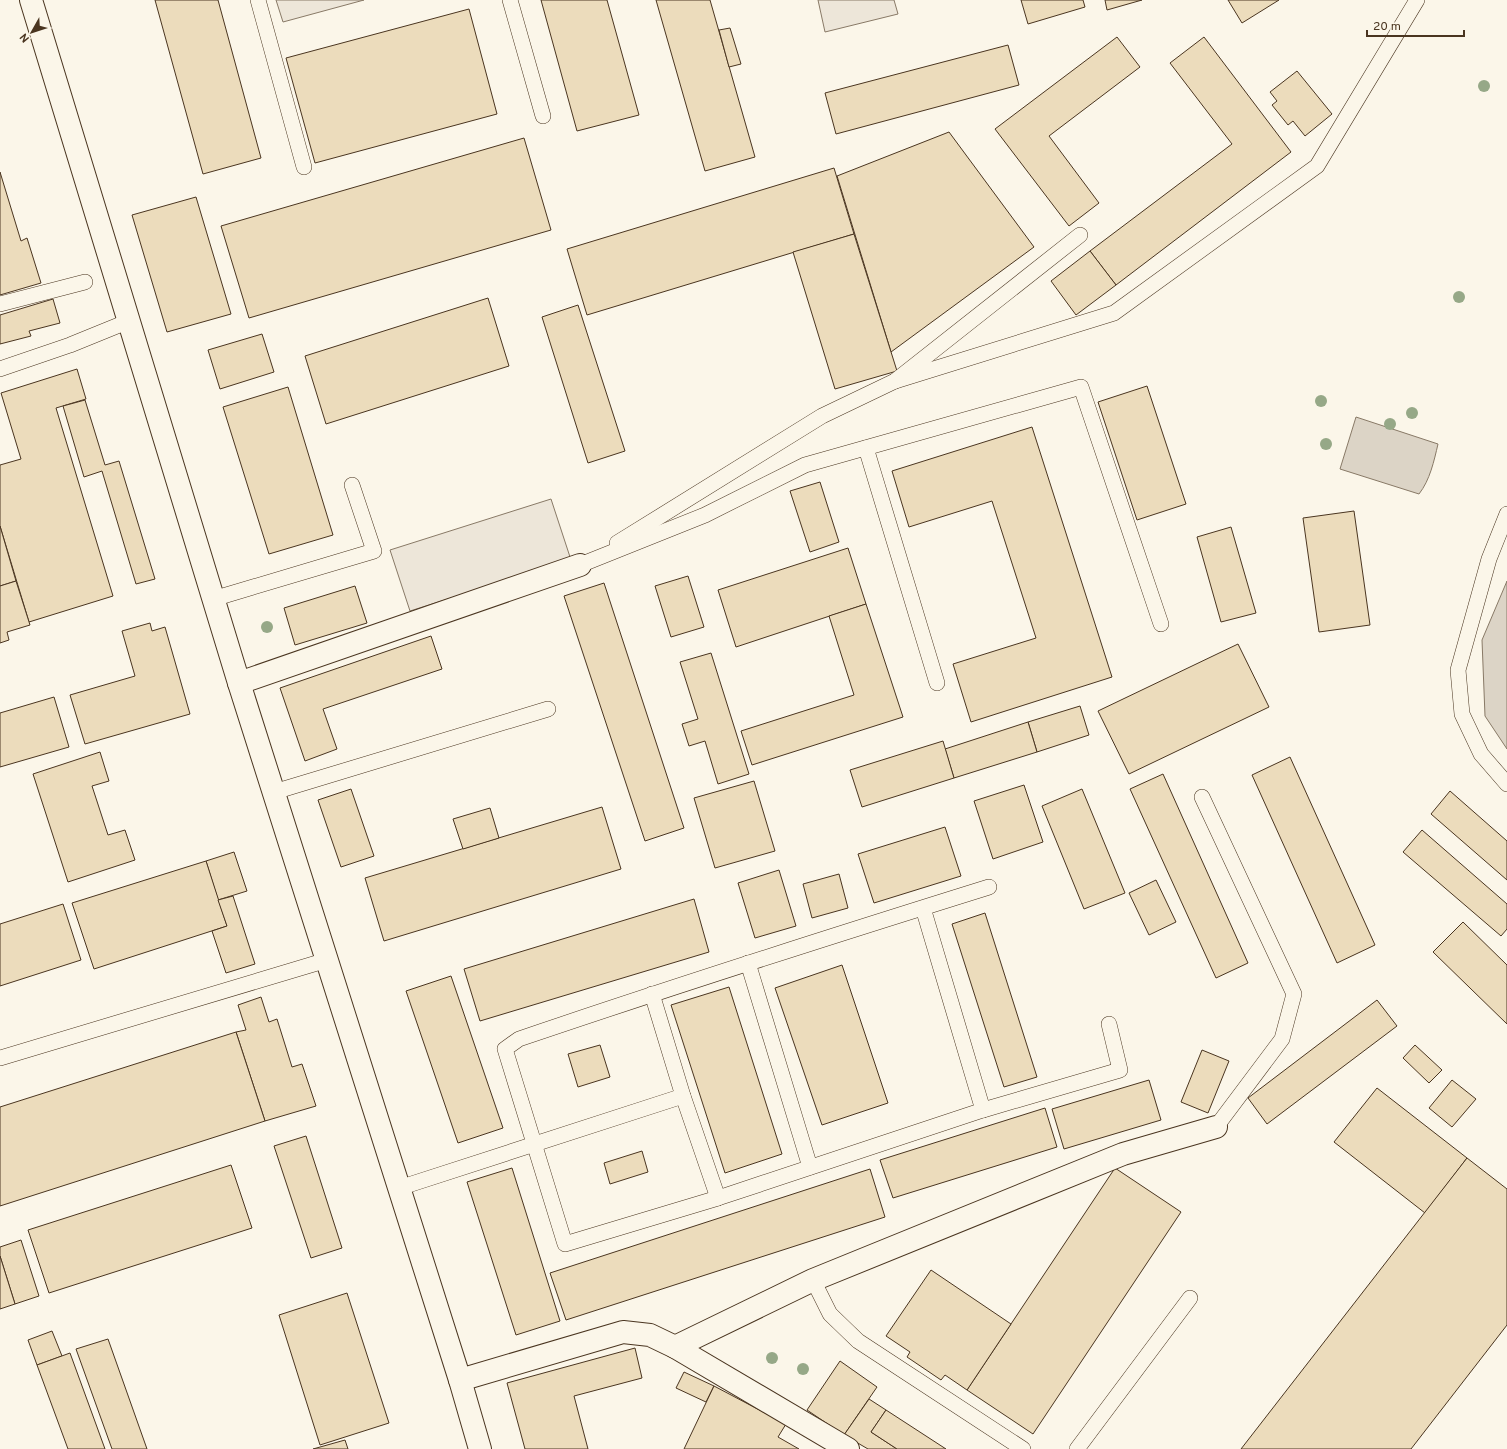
<svg xmlns="http://www.w3.org/2000/svg" width="1507" height="1449" font-family="Overpass,sans-serif">
<rect width="100%" height="100%" fill="#fbf6e9"/>
<!-- green -->
<g fill="#ede6d9" stroke="#887966">
<polygon points="276,0 364,0 283,22"/>
<polygon points="818,0 894,0 898,14 825,32"/>
<polygon points="551,499 571,560 410,611 390,550"/>
</g>
<!-- water -->
<g fill="#dcd4c6" stroke="#887966">
<path d="M 1356,417 L 1438,444 C 1434,461 1430,480 1419,494 L 1340,469 Z"/>
<polygon points="1507,581 1507,749 1485,716 1482,640"/>
</g>
<!-- building -->
<g fill="#ecdcbc" stroke="#4a3520">
<polygon points="155,0 218,0 261,158 203,174"/>
<polygon points="541,0 607,0 639,115 577,131"/>
<polygon points="656,0 710,0 755,157 705,171"/>
<polygon points="1021,0 1083,0 1085,7 1028,24"/>
<polygon points="1105,0 1142,0 1107,10"/>
<polygon points="1228,0 1279,0 1242,23"/>
<polygon points="469,9 497,114 315,163 286,58"/>
<polygon points="730,28 741,64 729,67 719,30"/>
<polygon points="1117,37 1140,67 1049,136 1099,203 1069,226 995,129"/>
<polygon points="1204,37 1291,152 1116,285 1090,251 1232,144 1170,63"/>
<polygon points="1008,45 1019,85 836,134 825,93"/>
<polygon points="1297,71 1332,114 1305,136 1293,121 1288,125 1272,105 1277,101 1270,92"/>
<polygon points="949,132 1034,247 891,352 837,176"/>
<polygon points="524,138 551,230 249,318 221,226"/>
<polygon points="834,168 854,234 587,315 567,249"/>
<polygon points="0,172 21,241 27,238 41,283 0,295"/>
<polygon points="196,197 231,314 167,332 132,215"/>
<polygon points="854,234 897,371 835,389 793,252"/>
<polygon points="1090,251 1116,285 1076,315 1051,281"/>
<polygon points="488,298 509,366 326,424 305,356"/>
<polygon points="53,299 60,323 29,331 31,336 0,344 0,315"/>
<polygon points="578,305 625,451 588,463 542,317"/>
<polygon points="262,334 274,372 220,389 208,350"/>
<polygon points="77,369 86,399 56,408 113,596 29,622 0,526 0,465 21,459 1,393"/>
<polygon points="1147,386 1186,504 1137,520 1098,402"/>
<polygon points="288,387 333,535 269,554 223,407"/>
<polygon points="85,400 105,465 119,461 155,579 136,584 102,471 84,477 63,406"/>
<polygon points="1032,427 1112,677 971,722 953,664 1036,638 992,501 909,527 892,471"/>
<polygon points="820,482 839,542 810,552 790,491"/>
<polygon points="1354,511 1370,625 1319,632 1303,518"/>
<polygon points="0,526 16,581 0,586"/>
<polygon points="1231,527 1256,613 1221,622 1197,537"/>
<polygon points="848,548 866,604 736,647 718,590"/>
<polygon points="688,576 704,627 671,637 655,586"/>
<polygon points="16,581 30,625 7,632 9,640 0,643 0,586"/>
<polygon points="604,583 684,828 645,841 564,596"/>
<polygon points="355,586 367,623 295,645 284,608"/>
<polygon points="866,604 903,717 752,765 741,731 854,695 829,616"/>
<polygon points="150,623 152,631 165,627 190,714 85,744 70,695 135,676 122,631"/>
<polygon points="431,636 442,669 323,709 337,749 305,761 280,688"/>
<polygon points="1238,644 1269,707 1129,774 1098,711"/>
<polygon points="711,653 749,774 718,784 705,741 689,746 682,724 698,719 680,662"/>
<polygon points="54,697 69,747 0,767 0,713"/>
<polygon points="1080,706 1089,735 1037,752 1028,722"/>
<polygon points="1028,722 1037,752 954,778 945,749"/>
<polygon points="943,741 954,778 862,807 850,770"/>
<polygon points="100,752 109,781 92,786 108,835 125,830 135,860 68,882 33,774"/>
<polygon points="1290,757 1375,945 1337,963 1252,775"/>
<polygon points="1163,774 1248,963 1216,978 1130,789"/>
<polygon points="754,781 775,851 715,868 694,798"/>
<polygon points="1024,785 1043,842 993,859 974,801"/>
<polygon points="351,789 374,856 341,867 318,800"/>
<polygon points="1082,789 1125,893 1084,909 1042,806"/>
<polygon points="1450,791 1507,841 1507,880 1431,814"/>
<polygon points="602,807 621,869 384,941 365,878"/>
<polygon points="490,808 499,838 463,849 453,819"/>
<polygon points="945,827 961,876 874,903 858,854"/>
<polygon points="1422,830 1507,904 1507,929 1501,936 1403,852"/>
<polygon points="234,852 247,891 218,900 206,861"/>
<polygon points="206,861 227,926 94,969 72,903"/>
<polygon points="779,870 796,926 755,938 738,883"/>
<polygon points="839,874 848,908 812,918 803,884"/>
<polygon points="1156,880 1176,922 1149,935 1129,893"/>
<polygon points="233,896 255,964 226,973 212,931 227,926 218,900"/>
<polygon points="694,899 709,952 480,1021 464,969"/>
<polygon points="63,904 81,960 0,986 0,924"/>
<polygon points="985,913 1037,1077 1004,1087 952,924"/>
<polygon points="1463,922 1507,965 1507,1024 1433,952"/>
<polygon points="842,965 888,1103 822,1125 775,988"/>
<polygon points="451,976 503,1128 458,1143 406,991"/>
<polygon points="729,987 782,1154 725,1173 671,1005"/>
<polygon points="261,997 269,1022 277,1019 292,1067 302,1064 316,1106 265,1121 236,1032 246,1030 238,1005"/>
<polygon points="1377,1000 1397,1026 1267,1124 1248,1098"/>
<polygon points="236,1032 265,1121 0,1206 0,1107"/>
<polygon points="600,1045 610,1077 578,1087 568,1054"/>
<polygon points="1415,1045 1442,1070 1429,1083 1403,1058"/>
<polygon points="1202,1050 1229,1061 1208,1113 1181,1102"/>
<polygon points="1149,1080 1161,1120 1064,1149 1052,1109"/>
<polygon points="1452,1080 1476,1099 1452,1127 1429,1108"/>
<polygon points="1377,1088 1467,1158 1425,1213 1334,1142"/>
<polygon points="1045,1108 1057,1147 893,1198 880,1160"/>
<polygon points="306,1136 342,1248 311,1258 274,1146"/>
<polygon points="642,1151 648,1172 610,1184 604,1163"/>
<polygon points="1467,1158 1507,1189 1507,1325 1411,1449 1241,1449"/>
<polygon points="231,1165 252,1228 49,1293 28,1230"/>
<polygon points="512,1168 560,1321 516,1335 467,1182"/>
<polygon points="1115,1168 1181,1212 1033,1434 967,1390"/>
<polygon points="870,1169 885,1217 566,1320 550,1273"/>
<polygon points="21,1240 39,1296 15,1304 0,1256 0,1247"/>
<polygon points="0,1256 15,1304 0,1309"/>
<polygon points="931,1270 1011,1324 967,1390 945,1375 941,1380 907,1357 910,1352 886,1336"/>
<polygon points="347,1293 389,1423 320,1445 279,1315"/>
<polygon points="52,1331 62,1356 37,1365 28,1340"/>
<polygon points="108,1339 147,1449 112,1449 76,1349"/>
<polygon points="635,1348 642,1378 574,1396 588,1449 525,1449 507,1383"/>
<polygon points="70,1353 105,1449 68,1449 37,1365"/>
<polygon points="840,1361 877,1387 844,1435 807,1410"/>
<polygon points="684,1372 714,1386 706,1402 676,1388"/>
<polygon points="714,1386 786,1424 778,1437 799,1449 684,1449"/>
<polygon points="869,1399 886,1410 871,1432 897,1449 868,1449 844,1435"/>
<polygon points="886,1410 946,1449 897,1449 871,1432"/>
<polygon points="345,1440 348,1449 313,1449"/>
</g>
<g fill="none" stroke-linecap="round" stroke-linejoin="round">
<defs>
<g id="lane">
<polyline points="258,0 304,167"/>
<polyline points="510,0 543,116"/>
<polyline points="0,304 85,282"/>
<polyline points="0,369 70,345 129,321"/>
<polyline points="895,381 1114,313 1317,166 1417,0"/>
<polyline points="866,448 937,683"/>
<polyline points="1507,514 1489,559 1458,670 1462,714 1481,754 1507,784"/>
<polyline points="617,543 822,416 895,381 1080,235"/>
<polyline points="580,565 705,515 805,465 1081,387 1161,624"/>
<polyline points="213,599 374,551 352,485"/>
<polyline points="274,792 548,709"/>
<polyline points="1202,797 1294,994 1282,1039 1216,1127"/>
<path d="M 923,908 L 983,1110 L 718,1198 L 565,1244 L 505,1049 L 519,1039 C 675,986 832,936 989,887"/>
<polyline points="748,963 810,1167"/>
<polyline points="652,994 683,1096 718,1198"/>
<polyline points="0,1058 327,960"/>
<polyline points="983,1110 1120,1070 1109,1024"/>
<polyline points="399,1188 683,1096"/>
<polyline points="813,1280 830,1314 858,1341 1023,1449"/>
<polyline points="1077,1449 1190,1298"/>
</g>
<g id="street">
<polyline points="239,683 580,565"/>
<polyline points="675,1347 813,1280 1123,1154 1216,1127"/>
<polyline points="460,1380 623,1332 650,1335 675,1347 848,1449"/>
</g>
<polyline id="secondary" points="31,0 239,683 460,1380 480,1449"/>
</defs>
<!-- lane casing -->
<use href="#lane" stroke="#4a3520" stroke-width="16"/>
<!-- street casing -->
<use href="#street" stroke="#4a3520" stroke-width="24"/>
<!-- secondary casing -->
<use href="#secondary" stroke="#4a3520" stroke-width="24"/>
<!-- lane -->
<use href="#lane" stroke="#fbf6e9" stroke-width="15"/>
<!-- street -->
<use href="#street" stroke="#fbf6e9" stroke-width="22"/>
<!-- secondary -->
<use href="#secondary" stroke="#fbf6e9" stroke-width="22"/>
</g>
<!-- trees -->
<g fill="#96a887">
<circle cx="1484" cy="86" r="6"/>
<circle cx="1459" cy="297" r="6"/>
<circle cx="1321" cy="401" r="6"/>
<circle cx="1412" cy="413" r="6"/>
<circle cx="1390" cy="424" r="6"/>
<circle cx="1326" cy="444" r="6"/>
<circle cx="267" cy="627" r="6"/>
<circle cx="772" cy="1358" r="6"/>
<circle cx="803" cy="1369" r="6"/>
</g>
<!-- north arrow -->
<g transform="translate(32 32) rotate(231)" stroke="#fbf6e9" stroke-width="3" paint-order="stroke">
<path d="M0-3L7 15L0 10L-7 15Z" fill="#4a3520"/>
<text y="-6" font-size="11" font-weight="bold" text-anchor="middle" fill="#4a3520">N</text>
</g>
<!-- scale -->
<path d="M1367 30v6h97v-6" fill="none" stroke="#4a3520" stroke-width="2"/>
<text x="1373" y="30" font-size="12" fill="#4a3520" stroke="#fbf6e9" stroke-width="3" paint-order="stroke">20 m</text>
</svg>
